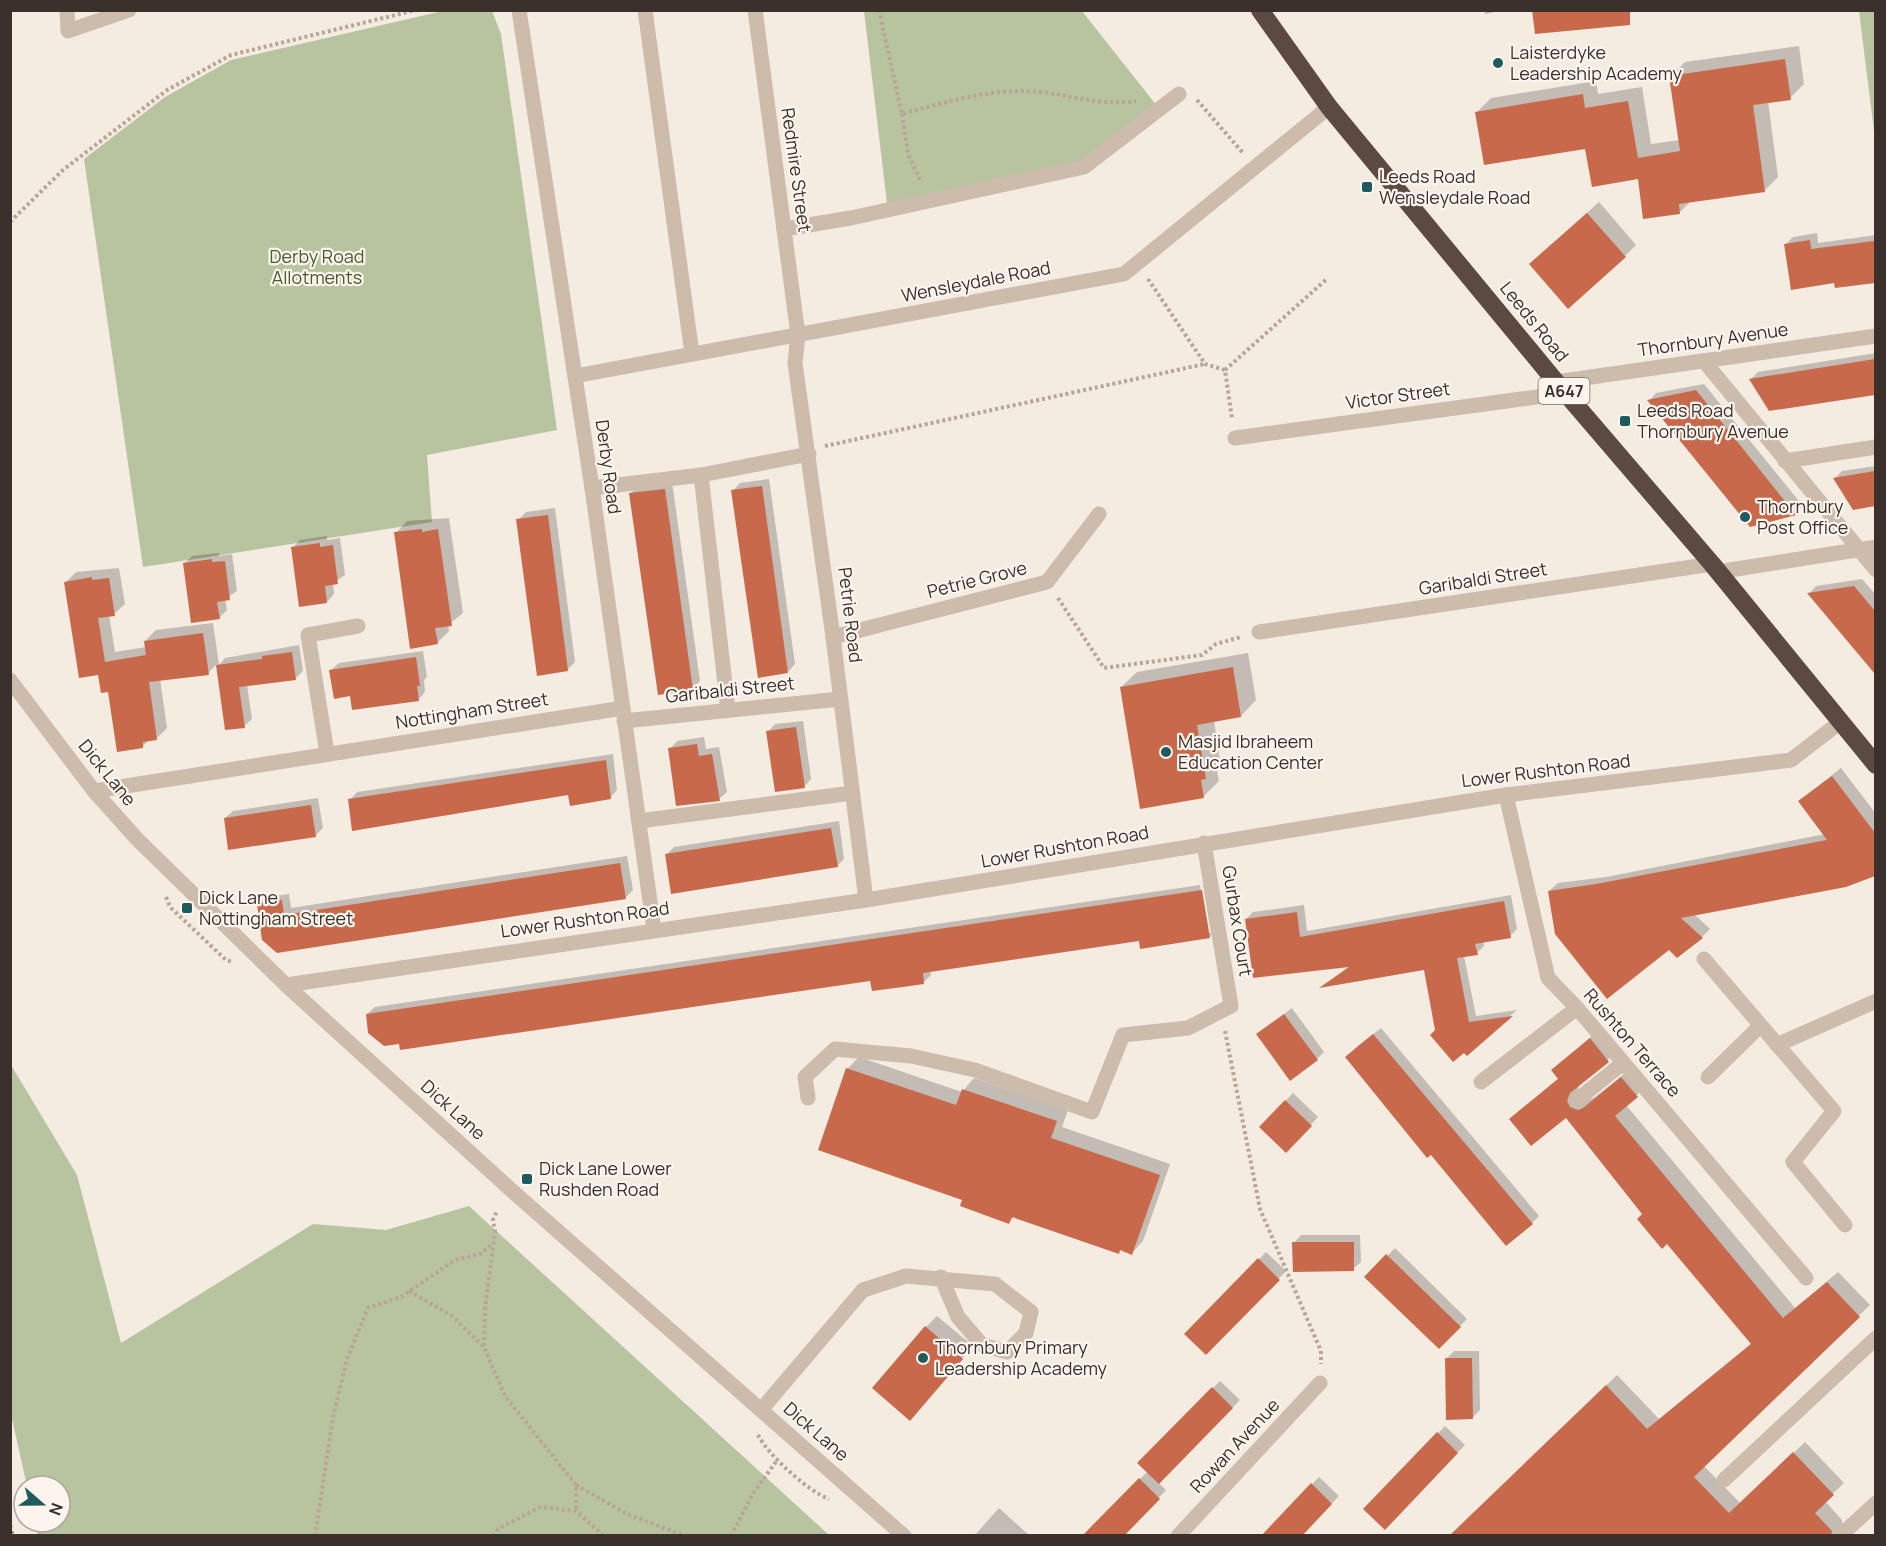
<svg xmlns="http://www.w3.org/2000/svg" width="1886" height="1546" font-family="Manrope,sans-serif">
<rect width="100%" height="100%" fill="#f4ebe1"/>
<!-- green -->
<g fill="#b8c4a0">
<polygon points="447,10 492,11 501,34 557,430 427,455 432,522 143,567 84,159 165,97 231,60"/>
<polygon points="864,11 1082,11 1157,106 1080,163 887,203"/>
<polygon points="1859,11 1875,11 1875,139"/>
<polygon points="11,1065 77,1175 121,1343 313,1224 386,1230 469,1206 829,1535 38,1535 35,1522 60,1522 60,1486 27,1486 10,1410"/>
</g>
<!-- shadow -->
<g fill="#0003">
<polygon points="1485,10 1504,10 1485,14"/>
<polygon points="1799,46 1804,84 1790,98 1768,101 1778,177 1764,191 1691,201 1680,212 1639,178 1587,147 1477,112 1491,98 1596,81 1598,94 1642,87 1651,144 1680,140 1671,76 1685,62"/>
<polygon points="1599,202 1636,245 1625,256 1543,252"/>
<polygon points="1817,233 1818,243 1876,235 1876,281 1836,287 1835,281 1785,245 1793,237"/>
<polygon points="1876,353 1876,394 1769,409 1751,379 1758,372"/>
<polygon points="1704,384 1803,506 1796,513 1751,525 1649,401 1656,393"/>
<polygon points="1876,466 1876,505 1854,508 1835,478 1842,471"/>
<polygon points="769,479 795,664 788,672 733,491 740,483"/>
<polygon points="672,482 700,681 693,689 630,494 638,486"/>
<polygon points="555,508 575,662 567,670 518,520 526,512"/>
<polygon points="449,518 463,613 448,625 449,631 437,643 396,533 407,521"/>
<polygon points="327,536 327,540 340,538 345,575 333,583 334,594 327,602 293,547 300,540"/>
<polygon points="219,553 219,556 232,554 237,591 225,599 227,610 219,618 184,564 192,556"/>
<polygon points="119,568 125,604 114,614 109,615 115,652 146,647 145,641 156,630 213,623 219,665 225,658 299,645 303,671 295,679 247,685 252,719 244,726 226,729 217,664 208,673 160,679 167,728 156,739 149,740 143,746 99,673 66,582 76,572"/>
<polygon points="1862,579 1876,595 1876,671 1809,594 1816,586"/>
<polygon points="423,651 427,677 424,680 425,692 418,700 352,694 331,670 339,663"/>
<polygon points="1248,653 1256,700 1241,716 1214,720 1220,762 1216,766 1219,781 1203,797 1121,687 1137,672"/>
<polygon points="803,721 811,779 804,787 768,732 775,724"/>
<polygon points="704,737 706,749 719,747 727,792 719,799 670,749 677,741"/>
<polygon points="613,754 617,790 610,798 569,793 350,800 357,792"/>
<polygon points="1841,768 1876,814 1876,875 1845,885 1694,914 1710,929 1702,937 1669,948 1549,891 1558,883 1606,877 1825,834 1809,793"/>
<polygon points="318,798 323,828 316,835 225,818 233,811"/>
<polygon points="839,821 844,859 837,866 666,855 674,847"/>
<polygon points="627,856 633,890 625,898 278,952 258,905 266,897 289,894 291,908"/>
<polygon points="1209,883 1217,929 1209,937 1141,939 930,970 931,975 924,982 872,979 400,1042 367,1014 375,1007 1200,885 1207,933 1211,933 1203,884"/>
<polygon points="1511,895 1517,929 1510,936 1483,941 1484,946 1477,953 1464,956 1476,1016 1517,1010 1467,1054 1437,1030 1425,968 1324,986 1351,965 1246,919 1253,912 1304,905 1307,931"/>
<polygon points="1292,1008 1324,1052 1317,1059 1258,1034"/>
<polygon points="1381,1028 1539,1216 1532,1223 1431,1152 1354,1049"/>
<polygon points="1601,1028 1619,1050 1580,1083 1578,1089 1581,1096 1590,1099 1595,1097 1633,1067 1648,1085 1626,1105 1795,1308 1838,1272 1870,1305 1703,1465 1741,1504 1805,1442 1844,1483 1825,1501 1842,1520 1843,1531 1858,1536 1451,1536 1617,1375 1659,1419 1752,1343 1566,1116 1522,1109 1559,1078 1564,1060"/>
<polygon points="859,1057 962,1092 974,1078 1068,1110 1062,1127 1170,1164 1143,1241 1132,1253 1121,1249 1118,1252 1015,1216 1009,1222 964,1199 847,1069"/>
<polygon points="1293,1093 1318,1117 1286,1151 1261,1127"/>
<polygon points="1301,1235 1360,1235 1361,1262 1353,1269 1294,1243"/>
<polygon points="1395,1248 1467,1319 1439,1347 1367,1277"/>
<polygon points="1266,1252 1286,1271 1206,1353 1186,1334"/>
<polygon points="937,1316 973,1346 910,1419 926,1327"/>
<polygon points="1454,1351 1479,1351 1480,1410 1472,1418 1446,1359"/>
<polygon points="1220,1381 1240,1400 1159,1483 1166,1490 1122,1536 1084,1536 1148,1471 1139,1463"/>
<polygon points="1445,1426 1465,1445 1385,1528 1365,1509"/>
<polygon points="1319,1477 1339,1496 1300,1536 1263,1536"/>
<polygon points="999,1508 1030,1536 974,1536"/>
</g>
<!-- building -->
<g fill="#c8694b">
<polygon points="1532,10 1630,10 1630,25 1535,34"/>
<polygon points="1785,59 1791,100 1753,105 1765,192 1679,204 1680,214 1643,219 1638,179 1592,187 1585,149 1484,165 1475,112 1583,94 1585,108 1628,101 1638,158 1680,151 1669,76"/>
<polygon points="1587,213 1626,257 1568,309 1529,264"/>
<polygon points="1810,240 1811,249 1874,241 1875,283 1835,288 1834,283 1791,290 1784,244"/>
<polygon points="1875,359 1875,395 1769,411 1749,379"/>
<polygon points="1696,390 1796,515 1750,527 1647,400"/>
<polygon points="1875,471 1875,506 1853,510 1833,478"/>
<polygon points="762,486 788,673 758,678 731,490"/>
<polygon points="665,489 693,690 658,695 629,493"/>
<polygon points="548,515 568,671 537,676 516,519"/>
<polygon points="422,529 422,532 438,529 452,626 435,628 438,644 410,649 394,532"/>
<polygon points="320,543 320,547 333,545 338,584 325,586 327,603 299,607 291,547"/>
<polygon points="212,559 212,562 225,561 230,600 217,602 220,619 191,623 183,563"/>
<polygon points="92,577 92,580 109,578 115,616 98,618 105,662 146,655 144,641 203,633 209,675 149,682 157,740 143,742 143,748 117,752 108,692 101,693 98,675 79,678 64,582"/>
<polygon points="1854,586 1875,611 1875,674 1807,593"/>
<polygon points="292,652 296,680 239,687 245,728 225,730 216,665 262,659 262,656"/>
<polygon points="416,657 420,686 417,686 419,701 352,710 350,696 334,699 329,670"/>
<polygon points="1233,667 1241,717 1197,725 1206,779 1201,780 1204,798 1140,809 1120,687"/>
<polygon points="796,727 805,788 775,792 766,731"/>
<polygon points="697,744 699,756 712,754 720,801 676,806 668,748"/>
<polygon points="606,760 611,799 570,806 568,795 352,831 348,799"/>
<polygon points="1832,776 1875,833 1875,876 1846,887 1681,918 1703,938 1677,958 1669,950 1607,999 1555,934 1548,891 1596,884 1827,840 1798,801"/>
<polygon points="311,805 316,837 228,850 224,818"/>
<polygon points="831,828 838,867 671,894 665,854"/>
<polygon points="620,863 626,899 277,953 262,940 257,904 282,900 284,915"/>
<polygon points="1202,890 1210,938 1140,949 1139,941 923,973 924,984 903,987 872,991 870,981 400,1050 399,1044 384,1046 368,1033 366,1014"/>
<polygon points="1504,901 1511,938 1475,944 1478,955 1457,958 1469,1022 1513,1016 1467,1056 1464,1053 1453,1062 1430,1035 1435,1030 1424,970 1319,988 1349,967 1253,978 1245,919 1297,912 1300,937"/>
<polygon points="1284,1014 1318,1060 1290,1081 1256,1034"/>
<polygon points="1373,1034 1533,1224 1506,1246 1431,1155 1427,1158 1345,1057"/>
<polygon points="1590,1038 1609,1062 1570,1093 1567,1101 1570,1107 1578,1110 1583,1108 1621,1077 1638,1097 1615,1116 1783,1318 1827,1282 1860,1317 1694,1477 1729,1513 1793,1452 1834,1495 1815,1513 1832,1531 1831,1536 1449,1536 1606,1385 1647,1429 1751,1344 1667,1244 1662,1249 1637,1219 1642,1214 1566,1118 1531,1146 1509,1119 1558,1079 1551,1070"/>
<polygon points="846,1068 956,1105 962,1089 1057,1121 1051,1138 1160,1175 1132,1255 1120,1250 1119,1254 1012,1217 1009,1224 960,1206 962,1200 818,1150"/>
<polygon points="1285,1100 1312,1126 1286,1153 1259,1127"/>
<polygon points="1292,1242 1354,1242 1354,1271 1293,1272"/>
<polygon points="1386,1254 1461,1327 1439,1349 1364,1277"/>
<polygon points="1258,1258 1280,1280 1206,1355 1184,1334"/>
<polygon points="925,1326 963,1359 910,1421 872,1388"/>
<polygon points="1445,1358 1472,1358 1473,1419 1446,1420"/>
<polygon points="1212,1387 1233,1408 1159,1484 1137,1463"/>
<polygon points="1437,1432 1458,1453 1385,1530 1363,1509"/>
<polygon points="1139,1478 1160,1499 1124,1536 1082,1536"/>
<polygon points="1311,1483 1332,1504 1302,1536 1261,1536"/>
</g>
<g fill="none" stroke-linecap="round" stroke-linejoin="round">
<!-- path -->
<g stroke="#b9a596" stroke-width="4" stroke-dasharray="3 3" stroke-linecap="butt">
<path d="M 879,10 L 902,114 C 947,102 994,87 1041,92 C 1075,96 1102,106 1136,101"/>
<polyline points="1197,100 1243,153"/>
<polyline points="902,114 908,154 921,182"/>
<polyline points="10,222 63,170 167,90 231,55 416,10"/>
<polyline points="1148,279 1205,364 1225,370 1232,419"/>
<polyline points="1225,370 1328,278"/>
<polyline points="825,446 1205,364"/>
<polyline points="1058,598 1104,668 1202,655 1216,644 1241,637"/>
<polyline points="166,897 170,907 226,960 232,962"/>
<polyline points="1225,1031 1260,1209 1321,1351 1321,1364"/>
<polyline points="409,1291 452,1316 484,1347 505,1396 576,1485 576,1511"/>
<polyline points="484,1346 485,1309 495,1231 493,1220 497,1211"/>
<path d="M 758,1435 C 768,1455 809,1492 829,1499"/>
<polyline points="576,1485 627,1514 685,1536"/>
<polyline points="315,1536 333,1417 347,1359 368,1308 401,1297 455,1260 480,1254 493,1243"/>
<polyline points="493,1536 498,1529 540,1507 576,1511 604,1536"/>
<polyline points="731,1536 752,1495 778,1459"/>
</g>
<!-- minor -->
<g stroke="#cdbbac" stroke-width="15">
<polyline points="67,10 68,31 129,10"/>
<polyline points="519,10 592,488 654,930"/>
<polyline points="645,10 692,354"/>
<polyline points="755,10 798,335 795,363 833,637 866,900"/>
<polyline points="784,229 851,218 1084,167 1179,94"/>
<polyline points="1704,361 1876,570"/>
<polyline points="575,376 1124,274 1329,107"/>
<polyline points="1556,382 1876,336"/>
<polyline points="1235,438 1566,393"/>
<polyline points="1785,461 1876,447"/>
<polyline points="701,475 728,710"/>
<polyline points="592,488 701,475 809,454"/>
<polyline points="1717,572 1876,547"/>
<polyline points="1259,632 1712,564"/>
<polyline points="833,637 1047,582 1099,514"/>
<polyline points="10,680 94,791 137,839 286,985 510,1189 904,1536"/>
<polyline points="624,721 840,699"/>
<polyline points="327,753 308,635 358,626"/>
<polyline points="94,791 623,708"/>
<polyline points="1506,795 1548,978 1577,1008 1806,1278"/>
<polyline points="639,821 852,793"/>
<polyline points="1704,959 1834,1111 1793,1162 1845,1225"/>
<polyline points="286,985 866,900 1506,795 1791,760 1839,723"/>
<polyline points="1777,1045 1876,1001"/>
<polyline points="1708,1077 1760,1026"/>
<polyline points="1481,1082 1577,1008"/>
<polyline points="808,1098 805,1077 835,1049 911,1056 975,1070 1092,1112 1123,1035 1188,1028 1231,1006 1204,843"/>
<polyline points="1577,1100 1623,1063"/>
<polyline points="761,1410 863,1290 906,1276 995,1284 1031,1312 1026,1333 1007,1352 982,1345 958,1317 941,1277"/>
<polyline points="1724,1480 1876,1338"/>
<polyline points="1178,1536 1320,1383"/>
<polyline points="1840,1536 1876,1503"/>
</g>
<!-- highway -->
<polyline stroke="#5c4a42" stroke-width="18" points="1260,10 1329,107 1556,382 1712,564 1876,765"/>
<!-- rail -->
<polyline stroke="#3b302b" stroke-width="4.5" stroke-dasharray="1.5 4.5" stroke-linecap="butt" points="10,1526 12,1536"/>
</g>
<!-- markers -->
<g fill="#1f5a5e" stroke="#fbf5ee" stroke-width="2">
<circle cx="1498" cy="63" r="6"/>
<rect x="1361" y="181" width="12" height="12" rx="3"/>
<rect x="1619" y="415" width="12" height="12" rx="3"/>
<circle cx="1745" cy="517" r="6"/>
<circle cx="1166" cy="752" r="6"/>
<rect x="181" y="902" width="12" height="12" rx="3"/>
<rect x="521" y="1173" width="12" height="12" rx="3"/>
<circle cx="923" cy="1358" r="6"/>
</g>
<g text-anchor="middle" stroke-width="4.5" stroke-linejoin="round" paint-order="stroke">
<!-- shield labels -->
<rect fill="#fbf5ee" stroke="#756b66" stroke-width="1.5" x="1538.5" y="378" width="51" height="26" rx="4.5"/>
<g font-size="16" font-weight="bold" fill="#3b302b">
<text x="1564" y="397">A647</text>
</g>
<!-- poi labels -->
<g font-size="18" fill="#3b302b" stroke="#fbf5ee" text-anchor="start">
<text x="1510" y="59">Laisterdyke<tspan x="1510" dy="21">Leadership Academy</tspan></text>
<text x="1379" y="183">Leeds Road<tspan x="1379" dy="21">Wensleydale Road</tspan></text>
<text x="1637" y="417">Leeds Road<tspan x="1637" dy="21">Thornbury Avenue</tspan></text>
<text x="1757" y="513">Thornbury<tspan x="1757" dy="21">Post Office</tspan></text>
<text x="1178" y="748">Masjid Ibraheem<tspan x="1178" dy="21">Education Center</tspan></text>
<text x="199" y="904">Dick Lane<tspan x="199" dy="21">Nottingham Street</tspan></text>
<text x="539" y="1175">Dick Lane Lower<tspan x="539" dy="21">Rushden Road</tspan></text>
<text x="935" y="1354">Thornbury Primary<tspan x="935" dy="21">Leadership Academy</tspan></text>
</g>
<!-- street labels -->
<g font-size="18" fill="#3b302b" stroke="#fbf5ee">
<text transform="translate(796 170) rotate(82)" y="6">Redmire Street</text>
<text transform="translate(976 282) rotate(-11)" y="6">Wensleydale Road</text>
<text transform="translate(1534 322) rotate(51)" y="6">Leeds Road</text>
<text transform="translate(1713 340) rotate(-8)" y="6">Thornbury Avenue</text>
<text transform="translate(1398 396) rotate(-8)" y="6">Victor Street</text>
<text transform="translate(608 467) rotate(82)" y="6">Derby Road</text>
<text transform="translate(1483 579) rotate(-9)" y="6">Garibaldi Street</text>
<text transform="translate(977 580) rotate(-14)" y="6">Petrie Grove</text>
<text transform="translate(850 615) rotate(83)" y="6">Petrie Road</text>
<text transform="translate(730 690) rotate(-6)" y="6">Garibaldi Street</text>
<text transform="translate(472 711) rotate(-9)" y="6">Nottingham Street</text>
<text transform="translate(1546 771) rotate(-7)" y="6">Lower Rushton Road</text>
<text transform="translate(107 773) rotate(51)" y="6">Dick Lane</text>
<text transform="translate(1065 847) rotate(-10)" y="6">Lower Rushton Road</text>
<text transform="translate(585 920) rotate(-8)" y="6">Lower Rushton Road</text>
<text transform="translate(1237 921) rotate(81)" y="6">Gurbax Court</text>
<text transform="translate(1632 1043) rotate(49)" y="6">Rushton Terrace</text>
<text transform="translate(453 1110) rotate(42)" y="6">Dick Lane</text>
<text transform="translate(816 1432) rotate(41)" y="6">Dick Lane</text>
<text transform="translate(1235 1446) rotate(-47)" y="6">Rowan Avenue</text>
</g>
<!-- park labels -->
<g font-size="18" fill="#4a5a2e" stroke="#fbf5ee">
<text x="317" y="263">Derby Road<tspan x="317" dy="21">Allotments</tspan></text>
</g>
</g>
<!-- border -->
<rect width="1886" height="1546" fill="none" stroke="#3b302b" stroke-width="24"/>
<!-- north arrow -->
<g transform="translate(42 1504) rotate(110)"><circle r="28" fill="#fbf5ee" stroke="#aea6a0" stroke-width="1.5"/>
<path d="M0-4.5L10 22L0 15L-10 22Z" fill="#1f5a5e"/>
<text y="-9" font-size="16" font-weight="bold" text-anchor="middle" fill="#3b302b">N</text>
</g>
</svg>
